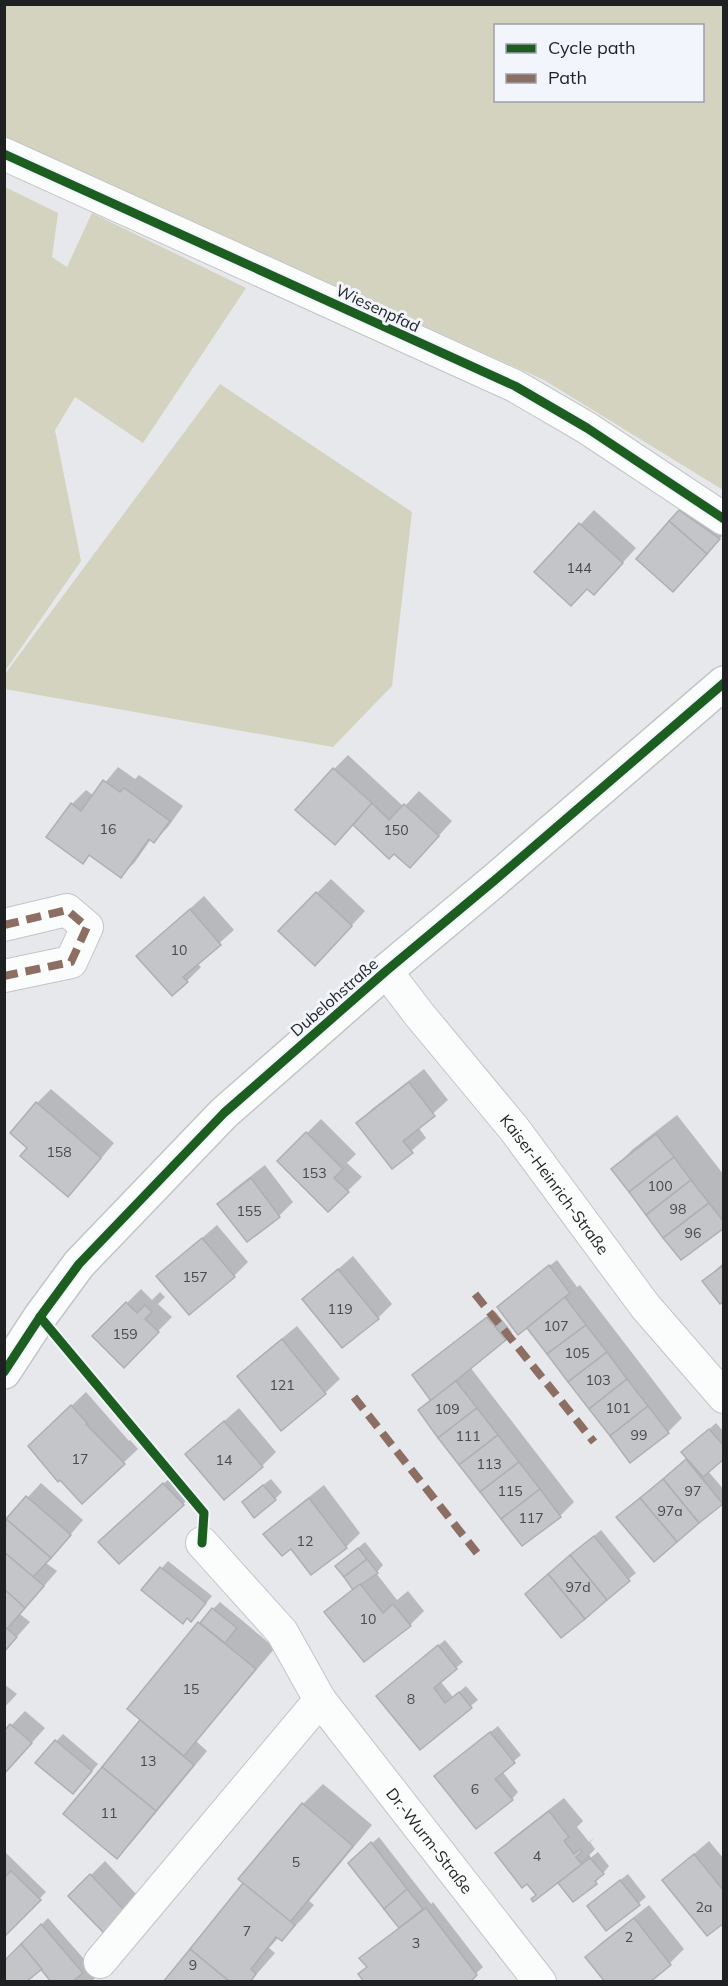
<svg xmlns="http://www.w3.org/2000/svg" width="728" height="1986" font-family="Mulish,sans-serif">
<rect width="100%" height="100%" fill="#e7e8ec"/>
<!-- green -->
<g fill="#d3d3bf" fill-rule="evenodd">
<path d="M 5,4 L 723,5 L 723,490 L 544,380 L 5,137 ZM 496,26 L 702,26 L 702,100 L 496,100 Z"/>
<polygon points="5,187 58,213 52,257 67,267 92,213 246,288 143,443 75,397 55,430 81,561 5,671"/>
<polygon points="220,384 412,512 392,686 333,747 5,689 5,674"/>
</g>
<!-- shadow -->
<g fill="#0003">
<polygon points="687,504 724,534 719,539 670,522"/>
<polygon points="594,510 636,548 608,579 588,587 536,572"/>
<polygon points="348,755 404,807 419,791 452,821 424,852 394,852 389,856 353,823 334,769"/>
<polygon points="118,767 135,779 139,775 183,806 168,827 154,841 151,839 135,862 121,876 91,854 83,862 72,804 86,790 94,796"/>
<polygon points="331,879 365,911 329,950 317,893"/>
<polygon points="204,896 234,930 197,963 201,967 187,981 138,956"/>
<polygon points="424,1069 448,1100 418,1127 426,1138 393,1167 358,1123 372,1109"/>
<polygon points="51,1089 114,1143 82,1181 37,1103"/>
<polygon points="677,1115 724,1175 724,1226 613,1169 633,1149"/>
<polygon points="321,1119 356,1154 347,1163 362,1177 328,1210 279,1161"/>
<polygon points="265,1165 293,1202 279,1216 219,1204 233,1190"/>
<polygon points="217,1225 248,1262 234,1276 158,1276"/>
<polygon points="353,1256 392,1304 378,1318 304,1299"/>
<polygon points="557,1260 577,1287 580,1285 682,1418 668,1432 506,1300"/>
<polygon points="724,1262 724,1306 704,1281"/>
<polygon points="141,1289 152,1300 160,1292 165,1297 158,1304 172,1317 124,1366 94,1336"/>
<polygon points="495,1311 512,1332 470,1367 574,1502 560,1516 420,1411 431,1399 414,1375"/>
<polygon points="297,1326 340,1379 325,1393 281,1428 239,1376 253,1362"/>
<polygon points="86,1392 129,1441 130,1440 138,1449 82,1502 44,1432"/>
<polygon points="239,1408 276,1452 262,1466 187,1454"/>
<polygon points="716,1423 724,1432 724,1457 708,1471 724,1490 724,1501 654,1559 625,1510 688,1458 690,1446"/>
<polygon points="171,1477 190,1497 183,1504 107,1536"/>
<polygon points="271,1479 282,1492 275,1499 250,1495"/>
<polygon points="41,1483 83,1520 46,1563 57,1571 20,1614 30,1622 4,1651 4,1523"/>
<polygon points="324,1485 360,1533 346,1547 311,1573 291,1547 266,1534 280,1520"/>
<polygon points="601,1530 636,1573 561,1636 534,1587"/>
<polygon points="365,1542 383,1565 376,1573 397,1600 408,1591 424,1611 410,1625 327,1612 354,1588 337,1566"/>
<polygon points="168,1561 212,1596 198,1613 143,1590"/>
<polygon points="220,1602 275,1648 196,1741 207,1751 131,1843 117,1857 65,1814 142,1720 129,1709 199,1623"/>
<polygon points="445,1640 463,1662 440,1681 453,1697 466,1686 478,1700 420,1748 385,1689"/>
<polygon points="4,1684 17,1694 4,1708"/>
<polygon points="25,1711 45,1728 4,1774 4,1733"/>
<polygon points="498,1726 521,1755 502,1771 518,1792 512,1799 443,1769"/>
<polygon points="63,1734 98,1764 80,1785 37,1762"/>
<polygon points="323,1784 372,1825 309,1901 314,1905 302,1919 282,1939 279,1937 269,1948 275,1953 250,1982 245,1882 240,1879 303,1804"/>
<polygon points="564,1798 583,1821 577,1827 589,1842 595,1837 590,1842 595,1849 584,1861 585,1862 598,1852 609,1866 596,1882 574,1900 563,1877 537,1895 497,1854 511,1839"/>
<polygon points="379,1837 431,1904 433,1902 483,1967 467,1982 360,1974 368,1966 368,1952 400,1927 350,1863"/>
<polygon points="709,1841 724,1859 724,1921 664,1880"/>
<polygon points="4,1851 46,1892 5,1934 4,1933"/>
<polygon points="105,1861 138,1896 120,1919 70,1896"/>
<polygon points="628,1874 646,1897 639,1903 596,1899"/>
<polygon points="649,1905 684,1949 670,1963 647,1982 587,1957 601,1943"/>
<polygon points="48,1918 98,1975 91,1982 54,1982 42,1967 4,1963"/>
</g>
<!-- building -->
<g fill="#c4c5c9" stroke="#aeafb2" stroke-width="1.5">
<polygon points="679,510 720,539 707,554 669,521"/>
<polygon points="669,521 707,554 673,592 636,559"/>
<polygon points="579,523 623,563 594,595 587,589 571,606 534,572"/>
<polygon points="333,768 372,803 335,845 295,810"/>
<polygon points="103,780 120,792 124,788 170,821 154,843 149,839 121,878 89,855 83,864 46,837 71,803 81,811"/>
<polygon points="372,803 389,820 404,804 439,836 410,868 394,854 389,859 353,825"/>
<polygon points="316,892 352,926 315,966 278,931"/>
<polygon points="190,909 221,945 183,977 188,982 172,996 136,956"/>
<polygon points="409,1082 435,1116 403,1141 413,1153 392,1169 356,1123"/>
<polygon points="36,1102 101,1158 68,1197 20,1156 27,1148 10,1133"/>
<polygon points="306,1132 343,1169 334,1178 349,1192 328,1212 277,1161"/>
<polygon points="656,1134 674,1157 629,1192 611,1169"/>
<polygon points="674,1157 691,1180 646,1215 629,1192"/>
<polygon points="251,1178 280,1217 247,1242 217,1204"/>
<polygon points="691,1180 709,1203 663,1238 646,1215"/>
<polygon points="709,1203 724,1222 724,1228 681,1260 663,1238"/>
<polygon points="202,1238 235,1277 189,1315 156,1276"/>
<polygon points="549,1265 570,1293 518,1335 497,1307"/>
<polygon points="724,1265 724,1301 720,1304 702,1281"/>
<polygon points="338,1269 379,1319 342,1348 302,1299"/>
<polygon points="565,1297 586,1325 547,1354 527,1328"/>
<polygon points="126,1302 137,1313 145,1305 152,1312 145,1319 159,1332 124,1368 92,1336"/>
<polygon points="487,1317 506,1340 431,1401 412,1375"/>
<polygon points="586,1325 607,1352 568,1382 547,1354"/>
<polygon points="282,1339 326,1394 281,1431 237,1376"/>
<polygon points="607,1352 627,1379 589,1409 568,1382"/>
<polygon points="627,1379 648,1406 610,1436 589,1409"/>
<polygon points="456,1381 477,1408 438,1438 418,1410"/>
<polygon points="71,1405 87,1423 86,1424 125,1464 82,1504 60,1480 58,1482 28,1446"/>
<polygon points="648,1406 669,1433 630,1463 610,1436"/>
<polygon points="477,1408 498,1435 459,1465 438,1438"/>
<polygon points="224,1421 263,1467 224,1500 185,1454"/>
<polygon points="709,1429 724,1446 724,1459 703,1477 681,1452"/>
<polygon points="498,1435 519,1462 480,1492 459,1465"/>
<polygon points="686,1459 723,1504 699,1523 663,1479"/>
<polygon points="519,1462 540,1489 501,1519 480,1492"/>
<polygon points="663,1479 699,1523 677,1542 640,1498"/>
<polygon points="163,1483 184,1505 119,1564 98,1542"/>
<polygon points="263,1485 276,1500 254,1518 242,1502"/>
<polygon points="540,1489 561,1517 522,1546 501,1519"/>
<polygon points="26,1496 71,1535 51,1558 6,1519"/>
<polygon points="309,1498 347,1548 311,1575 291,1549 282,1556 263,1534"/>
<polygon points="640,1498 677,1542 654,1562 616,1517"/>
<polygon points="6,1519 51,1558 33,1577 4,1552"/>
<polygon points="594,1536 630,1581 607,1600 570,1555"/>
<polygon points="358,1548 367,1559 344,1577 335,1566"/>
<polygon points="4,1552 44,1586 25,1608 4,1589"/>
<polygon points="570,1555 607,1600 585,1619 548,1574"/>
<polygon points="367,1559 378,1573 353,1590 344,1577"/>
<polygon points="160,1567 206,1603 191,1622 187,1618 183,1624 141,1590"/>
<polygon points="548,1574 585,1619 561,1638 525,1594"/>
<polygon points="360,1584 383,1613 393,1604 411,1626 364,1662 324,1612"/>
<polygon points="4,1589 25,1608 7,1629 4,1626"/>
<polygon points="212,1608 237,1628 225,1643 200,1623"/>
<polygon points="198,1622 256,1669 184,1756 127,1709"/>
<polygon points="4,1626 17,1637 4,1652"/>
<polygon points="438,1645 457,1669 434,1688 445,1703 459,1692 472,1708 420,1750 376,1696"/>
<polygon points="140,1720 194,1765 156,1811 102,1767"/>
<polygon points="10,1724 32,1743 4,1774 4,1731"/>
<polygon points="490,1732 515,1763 495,1779 513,1800 476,1829 434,1776"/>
<polygon points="55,1740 92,1771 73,1794 35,1763"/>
<polygon points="102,1767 156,1811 117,1859 63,1814"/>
<polygon points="302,1803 353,1846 290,1922 238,1879"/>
<polygon points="549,1811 569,1837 564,1841 574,1854 580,1849 582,1852 576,1857 581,1863 589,1856 590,1858 533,1902 531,1899 536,1895 527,1884 522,1888 495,1853"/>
<polygon points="371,1842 407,1889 384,1909 348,1863"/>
<polygon points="694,1854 724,1891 724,1923 707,1936 662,1880"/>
<polygon points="590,1858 604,1874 595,1881 597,1884 573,1902 558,1883"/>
<polygon points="11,1871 41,1900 5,1936 4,1878"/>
<polygon points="90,1874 125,1911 106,1935 68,1896"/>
<polygon points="620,1880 640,1905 606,1931 587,1906"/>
<polygon points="243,1883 295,1925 282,1941 276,1937 251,1969 256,1974 250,1982 230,1982 190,1949"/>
<polygon points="407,1889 423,1909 399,1928 384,1909"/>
<polygon points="426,1908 477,1975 470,1982 364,1982 358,1974 367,1967 359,1958"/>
<polygon points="634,1918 671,1965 650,1982 605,1982 585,1957"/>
<polygon points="41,1924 83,1973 72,1982 51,1982 21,1944"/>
<polygon points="21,1944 42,1969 26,1982 4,1982 4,1961"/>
<polygon points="190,1949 230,1982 163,1982"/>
</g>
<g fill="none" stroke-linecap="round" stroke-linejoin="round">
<defs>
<g id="minor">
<polyline points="4,154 515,386 587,428 724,519"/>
<polyline points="4,925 67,910 87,927 71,962 4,976"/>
<path id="s1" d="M 386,971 L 418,1013 L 515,1130 L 645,1306 L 724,1397"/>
<path id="s2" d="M 202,1543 L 282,1632 L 320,1700 L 540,1982"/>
<polyline points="100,1962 320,1700"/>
</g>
<polyline id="secondary" points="4,1372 40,1317 79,1264 224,1113 386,971 495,880 724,683"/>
</defs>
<!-- minor casing -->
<use href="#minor" stroke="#c3c4c8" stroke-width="34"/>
<!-- secondary casing -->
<use href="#secondary" stroke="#c3c4c8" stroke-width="36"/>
<!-- minor -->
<use href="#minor" stroke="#fbfcfc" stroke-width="32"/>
<!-- secondary -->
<use href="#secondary" stroke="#fbfcfc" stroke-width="33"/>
<!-- quiet -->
<g stroke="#8d6e63" stroke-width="8" stroke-dasharray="15 8" stroke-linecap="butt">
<polyline points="4,925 67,910 87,927 71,962 4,976"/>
<polyline points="475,1294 594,1442"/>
<polyline points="354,1397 477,1553"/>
</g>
<defs>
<g id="cycleway">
<polyline points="4,154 515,386 587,428 724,519"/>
<polyline points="40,1317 204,1513 202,1543"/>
<polyline points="4,1372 40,1317 79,1264 224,1113 386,971 495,880 724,683"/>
</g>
</defs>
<!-- cycleway casing -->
<use href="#cycleway" stroke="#f2f5fc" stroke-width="13"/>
<!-- cycleway -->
<use href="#cycleway" stroke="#1b5e20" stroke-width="9"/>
</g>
<g text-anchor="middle" stroke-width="6" stroke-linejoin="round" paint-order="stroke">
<!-- number labels -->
<g font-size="14" fill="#48494c">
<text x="579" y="573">144</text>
<text x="108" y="834">16</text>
<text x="396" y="835">150</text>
<text x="179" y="955">10</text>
<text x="59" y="1157">158</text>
<text x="314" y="1178">153</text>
<text x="660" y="1191">100</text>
<text x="678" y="1214">98</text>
<text x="249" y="1216">155</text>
<text x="693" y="1238">96</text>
<text x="195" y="1282">157</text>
<text x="340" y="1314">119</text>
<text x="556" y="1331">107</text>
<text x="125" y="1339">159</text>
<text x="577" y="1358">105</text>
<text x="598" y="1385">103</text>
<text x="282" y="1390">121</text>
<text x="618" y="1413">101</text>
<text x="447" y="1414">109</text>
<text x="639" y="1440">99</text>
<text x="468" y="1441">111</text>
<text x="80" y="1464">17</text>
<text x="224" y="1465">14</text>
<text x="489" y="1469">113</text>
<text x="510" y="1496">115</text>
<text x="693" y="1496">97</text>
<text x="670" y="1516">97a</text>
<text x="531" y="1523">117</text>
<text x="305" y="1546">12</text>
<text x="578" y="1592">97d</text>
<text x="368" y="1624">10</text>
<text x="191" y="1694">15</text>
<text x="411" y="1704">8</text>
<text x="148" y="1766">13</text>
<text x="475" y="1794">6</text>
<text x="109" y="1818">11</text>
<text x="537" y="1861">4</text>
<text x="296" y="1867">5</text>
<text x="704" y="1912">2a</text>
<text x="247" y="1936">7</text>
<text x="629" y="1942">2</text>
<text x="416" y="1948">3</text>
<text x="193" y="1970">9</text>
</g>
<!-- street labels -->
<g font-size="16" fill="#1f2022" stroke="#f2f5fc">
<text transform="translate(378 308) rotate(25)" y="6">Wiesenpfad</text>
<text transform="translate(334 997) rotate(-41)" y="6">Dubelohstraße</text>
<text dy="6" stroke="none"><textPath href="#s1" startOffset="272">Kaiser-Heinrich-Straße</textPath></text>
<text dy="6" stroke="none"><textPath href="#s2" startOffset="376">Dr.-Wurm-Straße</textPath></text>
</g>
</g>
<!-- border -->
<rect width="728" height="1986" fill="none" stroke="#1f2022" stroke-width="12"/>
<!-- legend -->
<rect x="494" y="24" width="210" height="78" fill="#f2f5fc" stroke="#9ea0a5" stroke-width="1.5"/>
<rect x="506" y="44" width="30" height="9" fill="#1b5e20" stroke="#9ea0a5" stroke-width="1.5"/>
<text x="548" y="54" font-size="18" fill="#1f2022">Cycle path</text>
<rect x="506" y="74" width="30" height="9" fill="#8d6e63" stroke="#9ea0a5" stroke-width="1.5"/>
<text x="548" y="84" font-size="18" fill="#1f2022">Path</text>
</svg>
